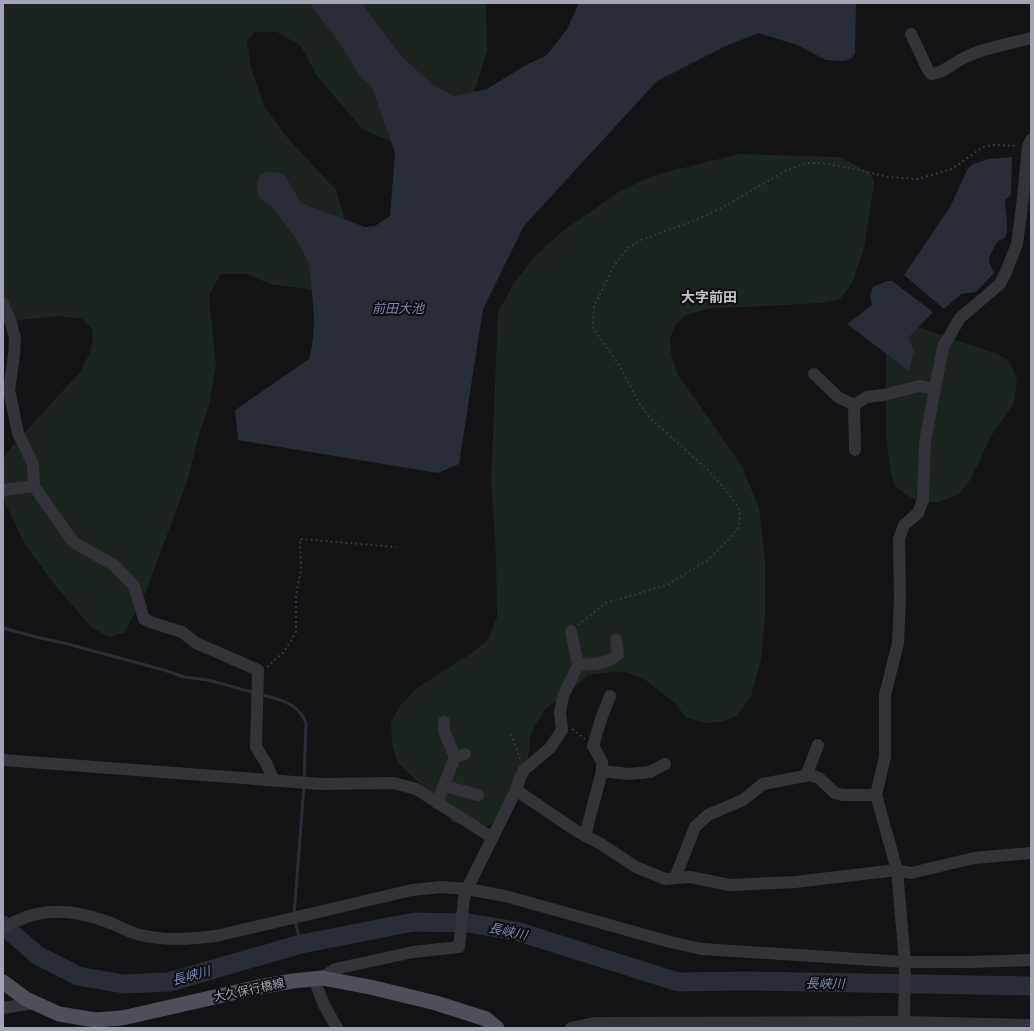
<svg xmlns="http://www.w3.org/2000/svg" width="1034" height="1031" font-family="'Noto Sans','Noto Sans JP',sans-serif">
<rect width="100%" height="100%" fill="#131214"/>
<!-- green -->
<g fill="#1c241f">
<polygon points="3,3 485,3 486,6 487,51 477,84 459,125 423,135 390,141 362,129 317,76 301,46 277,32 255,32 247,41 251,68 264,106 286,136 336,190 350,236 313,290 270,284 246,274 221,274 209,295 216,366 209,405 199,434 188,479 145,594 124,633 109,637 91,627 54,584 24,543 3,498 3,460 7,452 81,371 90,352 93,339 92,329 82,319 59,316 3,322"/>
<polygon points="739,154 840,157 870,173 874,180 874,185 864,248 852,283 840,299 822,303 707,309 685,316 675,325 670,340 671,353 678,375 708,417 742,467 759,508 765,559 765,617 761,660 751,696 737,716 720,722 706,723 686,718 676,704 644,679 626,672 613,672 588,675 570,691 545,709 531,733 527,766 505,812 490,825 475,829 452,822 436,799 397,762 392,742 391,722 400,706 417,688 470,654 488,640 497,617 496,554 491,482 498,312 516,280 537,254 563,231 620,191 655,175"/>
<polygon points="904,322 997,354 1008,360 1012,367 1017,381 1013,405 991,436 971,479 959,494 939,502 919,502 905,494 894,485 890,468 886,435 886,348"/>
</g>
<!-- water -->
<g fill="#282d38">
<path d="M 309,3 L 361,3 L 401,56 L 433,85 L 454,96 L 487,89 L 524,66 L 547,55 L 567,29 L 579,3 L 856,3 L 855,53 L 851,59 L 843,61 L 826,60 L 797,45 L 759,33 L 728,45 L 657,81 L 524,226 L 483,309 L 459,464 L 438,473 L 238,440 L 235,410 L 309,359 C 316,333 314,311 311,284 C 310,277 310,269 308,263 C 304,249 283,220 274,209 C 268,202 257,200 257,189 C 256,169 270,171 284,174 L 301,203 L 365,227 L 375,226 L 390,216 L 395,153 L 372,87 L 359,75 L 337,39 Z"/>
<path d="M 1012,157 L 1011,195 L 1005,200 C 1005,213 1010,226 1005,238 L 998,241 L 990,255 L 989,262 L 994,273 L 976,292 L 961,294 L 944,309 L 904,275 L 950,207 L 967,170 L 973,164 L 988,159 Z"/>
<polygon points="887,281 892,281 933,312 908,338 914,351 909,371 847,324 872,305 870,295 873,287"/>
</g>
<g fill="none" stroke-linecap="round" stroke-linejoin="round">
<!-- stream -->
<g stroke="#282d38" stroke-width="3">
<polyline points="3,628 36,637 64,643 164,670 184,677 208,680 255,693"/>
<path d="M 260,694 C 279,700 298,702 306,723 L 304,780"/>
<polyline points="294,915 304,786"/>
<polyline points="295,921 301,944"/>
</g>
<!-- river -->
<polyline stroke="#282d38" stroke-width="19" points="3,925 37,955 78,976 124,984 169,982 301,944 414,922 468,923 516,931 678,982 745,981 1031,986"/>
<!-- path -->
<g stroke="#393940" stroke-width="2" stroke-dasharray="2 3" stroke-linecap="butt">
<polyline points="578,625 606,603 667,585 709,559 730,538 739,527 740,510 729,494 709,471 651,419 639,403 618,363 593,328 594,306 615,264 628,248 641,240 696,220 727,205 785,171 807,163 821,163 851,168 888,177 918,179 952,169 983,147 994,145 1017,146"/>
<polyline points="267,667 284,652 296,632 296,596 301,569 300,539 396,547"/>
<polyline points="572,729 585,739"/>
<polyline points="511,734 520,759"/>
</g>
<!-- minor -->
<g stroke="#343339" stroke-width="12">
<path d="M 911,34 L 927,68 L 931,74 C 942,74 952,64 962,59 C 982,48 1009,44 1031,38"/>
<polyline points="3,304 11,323 15,338 14,355 9,390 18,433 33,464 34,486 73,542 114,565 134,586 144,619 153,623 182,632 196,643 258,670 256,747 266,763 273,779"/>
<polyline points="814,374 838,397 854,405"/>
<polyline points="855,450 854,405 867,397 883,395 920,386 934,389"/>
<polyline points="3,490 34,486"/>
<path d="M 578,665 C 593,664 607,665 618,654 L 616,640"/>
<polyline points="444,722 444,731 455,757"/>
<polyline points="3,760 321,784 394,783 416,789 493,838"/>
<polyline points="602,771 602,762 593,746 601,719 610,696"/>
<polyline points="806,776 818,745"/>
<polyline points="444,786 478,795"/>
<polyline points="516,790 575,830 601,844 636,867 665,879 690,877 730,885 795,882 897,870 911,873 974,858 1031,853"/>
<polyline points="437,803 455,757 465,754"/>
<polyline points="585,836 602,771 629,774 650,772 665,764"/>
<polyline points="675,878 695,827 708,815 743,800 763,784 810,775 819,778 835,793 843,795 876,795"/>
<path d="M 3,929 C 8,926 13,922 19,920 C 47,907 77,911 105,921 C 117,925 128,932 140,935 C 166,941 190,939 216,936 L 412,890 L 441,887 L 467,889 L 505,896 L 670,942 L 702,949 L 905,962 L 970,962 L 1031,960"/>
<polyline points="322,978 335,969 413,952 459,947 464,898 467,889 516,790 520,778 524,770 550,748 562,730 560,712 563,696 578,665 571,631"/>
<polyline points="314,979 324,1005 337,1028"/>
<polyline points="3,1008 35,1003"/>
<polyline points="904,1022 905,962 897,870 876,795 885,757 885,695 898,643 900,599 899,539 904,525 918,513 923,500 925,442 943,347 960,318 1000,284 1006,272 1017,244 1022,207 1028,146 1031,140"/>
<polyline points="571,1028 596,1023 904,1022 1031,1025"/>
</g>
<!-- major -->
<polyline stroke="#4f4f59" stroke-width="15" points="3,982 26,999 59,1014 95,1020 122,1018 259,987 293,981 322,978 370,987 436,1003 486,1019 497,1028"/>
</g>
<g text-anchor="middle" stroke-width="4" stroke-linejoin="round" paint-order="stroke">
<!-- street labels -->
<g font-size="12" fill="#a3a4b6" stroke="#0e0d0f">
<text transform="translate(249 990) rotate(-12)" y="4">大久保行橋線</text>
</g>
<!-- water labels -->
<g font-size="13" font-style="italic" fill="#7789b3" stroke="#0e0d0f">
<text x="398" y="313">前田大池</text>
<text transform="translate(508 931) rotate(12)" y="5">長峡川</text>
<text transform="translate(191 975) rotate(-15)" y="5">長峡川</text>
<text transform="translate(825 983) rotate(1)" y="5">長峡川</text>
</g>
<!-- quarter labels -->
<g font-size="14" font-weight="bold" fill="#c4c4d1" stroke="#0e0d0f">
<text x="709" y="302">大字前田</text>
</g>
</g>
<!-- border -->
<rect width="1034" height="1031" fill="none" stroke="#a3a4b6" stroke-width="8"/>
</svg>
